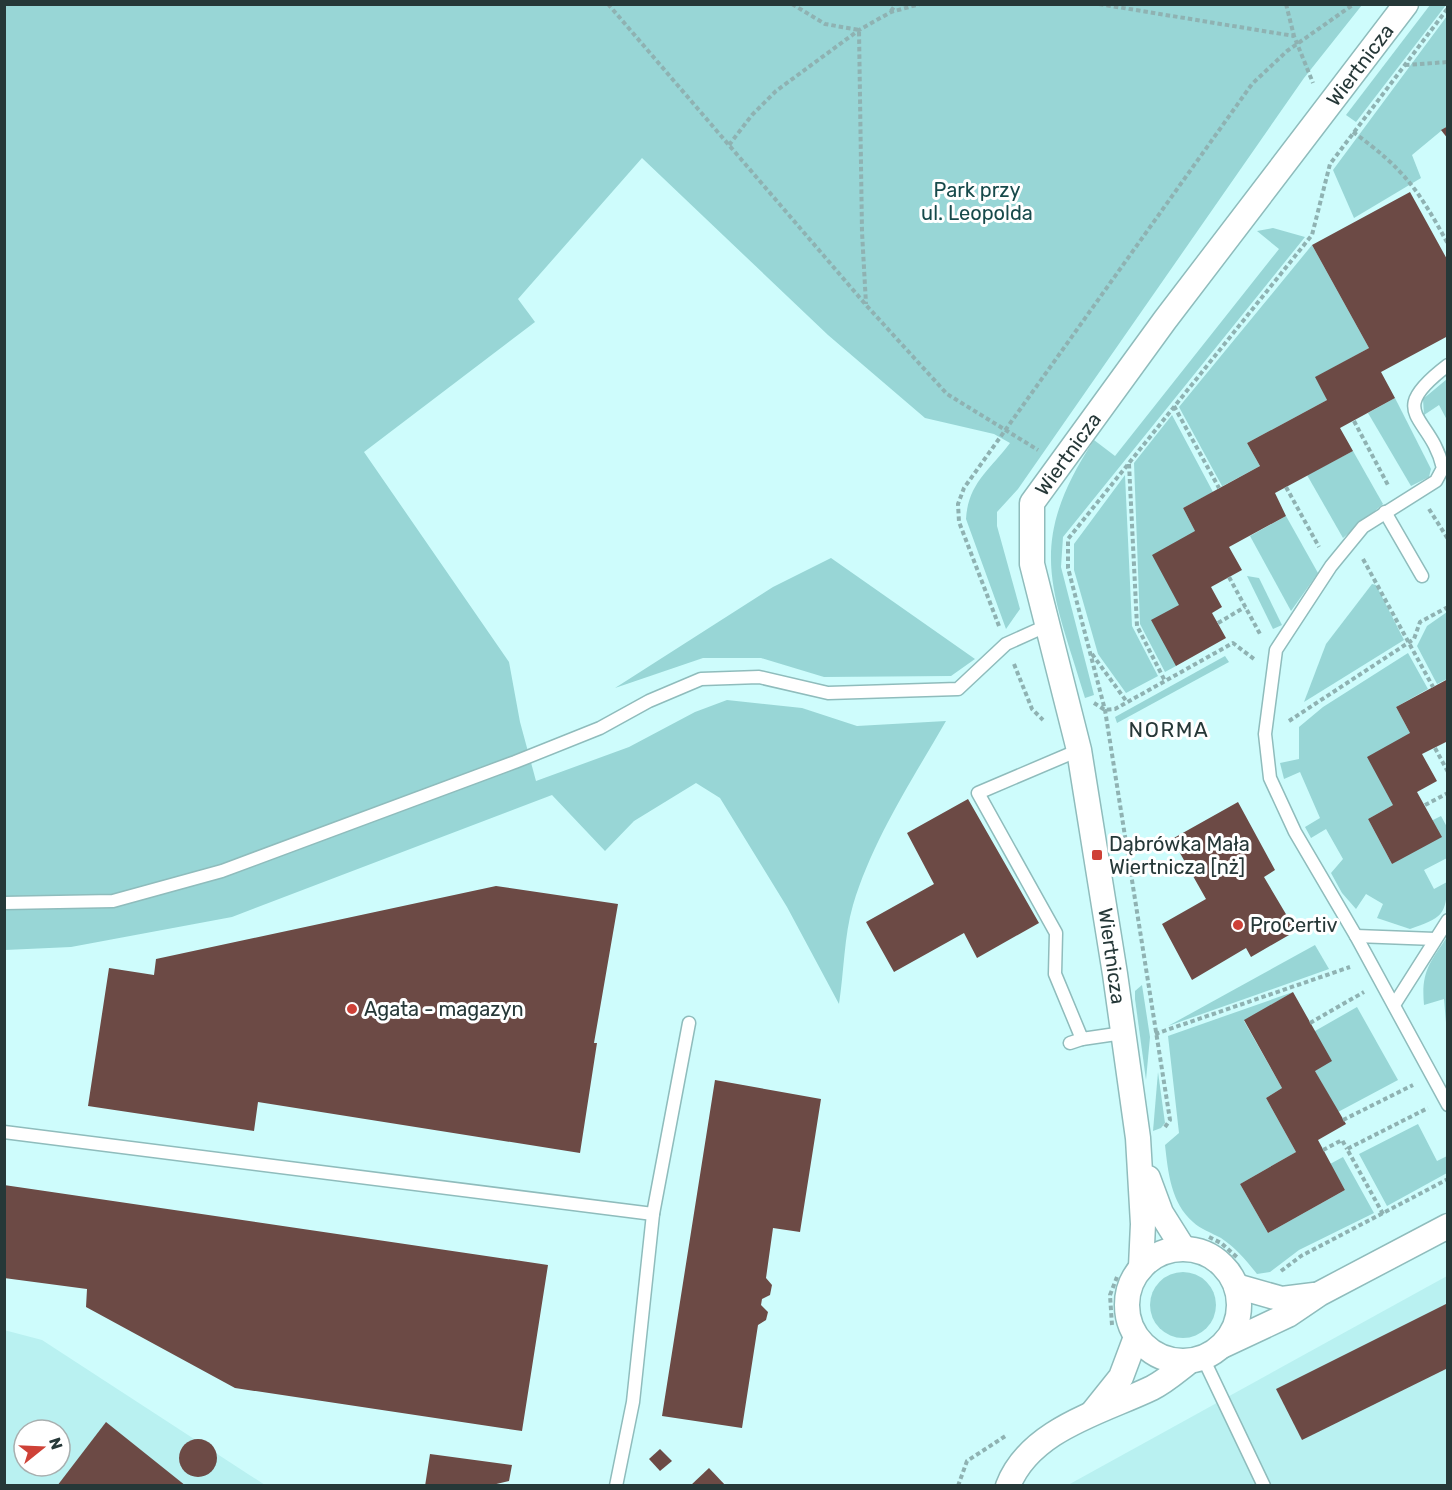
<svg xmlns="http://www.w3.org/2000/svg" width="1452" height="1490" font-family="Rubik,sans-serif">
<rect width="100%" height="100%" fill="#cefcfc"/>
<!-- built -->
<g fill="#b9f1f1" fill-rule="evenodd">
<polygon points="1447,1276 1447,1485 1068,1485"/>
<path d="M 4,1330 L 42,1340 L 265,1485 L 5,1485 ZM 24,1430 L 60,1430 L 60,1466 L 24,1466 Z"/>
</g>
<!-- green -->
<g fill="#98d6d6">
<path d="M 4,5 L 1362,5 L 1304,78 L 1018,489 L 997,512 L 997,526 L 1020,609 L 1006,629 L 966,519 C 968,483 990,470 1010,443 L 994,434 L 925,418 L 828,335 L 642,158 L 518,299 L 535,322 L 364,452 L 509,662 L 520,722 L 536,781 L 629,747 L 695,712 L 727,700 L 802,708 L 857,726 L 946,721 C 912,780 873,839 853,905 C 844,936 844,972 839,1004 L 787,907 L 720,798 L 696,783 L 634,821 L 605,851 L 552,795 L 232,917 L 71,947 L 5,950 Z"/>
<polygon points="1430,5 1446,5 1356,122 1346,115"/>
<polygon points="1447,16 1447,126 1412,155 1421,178 1354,218 1333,170"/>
<path d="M 1273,228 L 1305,237 L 1063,537 L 1061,567 L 1094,695 L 1085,698 C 1052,588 1025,545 1094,440 L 1115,456 L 1279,249 L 1257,231 Z"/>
<polygon points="1312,245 1369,348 1316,377 1327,400 1247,443 1260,466 1219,488 1222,486 1179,407"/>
<polygon points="1447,379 1447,420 1439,405 1424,415 1423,399"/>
<polygon points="1395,398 1431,469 1429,477 1411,486 1368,413"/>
<polygon points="1172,415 1213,492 1183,508 1195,531 1179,605 1176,666 1165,672 1140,624 1134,463"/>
<polygon points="1353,451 1383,504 1343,538 1307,475"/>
<polygon points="1125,475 1132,626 1158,676 1126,693 1098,654 1074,570 1074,544"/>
<polygon points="1286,516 1318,573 1291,611 1250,536"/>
<polygon points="831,558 975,659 951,676 824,677 761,658 703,658 615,688 773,587"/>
<polygon points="1247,576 1259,578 1282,625 1273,629"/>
<polygon points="1372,584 1376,585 1404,640 1304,702 1326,644"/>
<polygon points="1447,612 1447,679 1437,684 1417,646 1427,626"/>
<path d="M 1408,653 L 1428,689 L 1396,707 L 1410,733 L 1393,805 L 1368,819 L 1392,864 L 1433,820 L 1441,816 L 1447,827 L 1447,858 L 1424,870 L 1434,889 L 1447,882 C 1447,916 1441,918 1410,929 L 1377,918 L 1383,904 L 1366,894 L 1356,909 L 1342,893 L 1331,873 L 1343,859 L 1326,829 L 1311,838 L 1305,827 L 1320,818 L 1300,772 L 1284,779 L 1280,763 L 1299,759 L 1299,727 L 1323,707 Z"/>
<polygon points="1225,656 1229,662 1117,723 1115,717"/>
<path d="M 1447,937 L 1447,1034 L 1444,999 L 1424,1005 C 1421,972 1429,964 1447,937 Z"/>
<polygon points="1315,945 1329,969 1168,1026"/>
<polygon points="1142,985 1150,1037 1146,1080 1135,999 1135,991"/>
<path d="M 1293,992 L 1244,1021 L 1282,1088 L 1266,1098 L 1296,1152 L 1240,1184 L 1268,1233 L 1345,1190 L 1330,1164 L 1343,1157 L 1374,1213 L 1299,1250 L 1270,1272 L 1257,1274 C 1246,1260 1236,1248 1221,1238 C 1212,1233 1200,1229 1193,1222 C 1171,1203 1168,1172 1165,1145 L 1179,1133 L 1168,1036 Z"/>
<polygon points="1357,1007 1398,1080 1338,1112 1315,1071 1315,1031"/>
<polygon points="1158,1072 1165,1123 1161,1128 1153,1131"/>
<polygon points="1418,1124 1437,1161 1447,1156 1447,1173 1387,1206 1359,1154"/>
<circle cx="1183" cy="1305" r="33"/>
</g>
<!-- building -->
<g fill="#6c4a45">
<polygon points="1448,126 1448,139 1441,130"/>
<polygon points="1410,192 1448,261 1448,336 1381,372 1395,398 1340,428 1353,451 1275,493 1286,516 1229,547 1242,570 1211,587 1222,607 1212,613 1226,638 1176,666 1151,620 1179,605 1152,555 1195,531 1183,508 1260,466 1247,443 1327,400 1315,377 1369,348 1312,245"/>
<polygon points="1448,679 1448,741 1422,754 1437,781 1417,792 1442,837 1392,864 1368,819 1393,805 1367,757 1410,733 1396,707"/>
<polygon points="968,799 1039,923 977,958 964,933 894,972 866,922 934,884 907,833"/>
<polygon points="1238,802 1275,870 1264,877 1296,931 1251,957 1246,948 1192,980 1162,924 1206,899 1172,839"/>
<polygon points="496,886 618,904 594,1043 597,1043 580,1153 258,1102 254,1131 88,1106 109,968 154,975 156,959"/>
<polygon points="1293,992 1332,1061 1315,1071 1346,1124 1318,1140 1345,1190 1268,1233 1240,1184 1296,1152 1266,1098 1282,1088 1244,1020"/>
<polygon points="715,1080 821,1099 800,1232 773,1228 766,1278 772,1285 770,1295 762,1299 761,1305 768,1312 766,1320 758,1325 742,1428 662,1416"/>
<polygon points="4,1185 548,1265 522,1431 235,1388 86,1307 87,1289 4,1278"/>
<polygon points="1448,1303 1448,1368 1302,1440 1276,1389"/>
<polygon points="106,1422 186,1486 57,1486"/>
<circle cx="198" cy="1458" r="19"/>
<polygon points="660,1449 672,1461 660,1471 649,1459"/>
<polygon points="430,1454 512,1465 509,1481 488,1486 425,1486"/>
<polygon points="709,1468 726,1486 690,1486"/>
</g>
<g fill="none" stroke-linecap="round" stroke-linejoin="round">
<defs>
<g id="lane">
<path d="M 1448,365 C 1382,415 1431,414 1443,468 L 1436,481 L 1363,527 L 1331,566 L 1276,650 L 1265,734 L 1270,778 L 1295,832 L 1356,936 L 1448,1105"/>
<polyline points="1385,512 1422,576"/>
<polyline points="1079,750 978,793 1056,933 1055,974 1082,1039 1123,1033"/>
<polyline points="4,903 113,901 222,871 515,762 600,728 649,701 701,679 759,677 828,693 958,689 1006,644 1046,626"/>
<polyline points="1356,936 1435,939"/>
<polyline points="1394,1005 1448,920"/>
<polyline points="1070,1043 1082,1039"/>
<polyline points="4,1132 653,1214"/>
<polyline points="1203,1358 1264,1486"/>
<polyline points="616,1486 633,1402 653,1214 689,1023"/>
</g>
<g id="street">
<polyline points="1148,1178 1161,1213 1183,1248"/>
<circle cx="1183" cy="1305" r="56"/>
<polyline points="1141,1267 1143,1224 1138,1138 1115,974 1079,750 1032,564 1032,503 1165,320 1406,4"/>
<polyline points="1236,1286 1282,1299 1314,1295"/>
<polyline points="1222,1346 1288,1315 1319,1294 1448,1226"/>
<polyline points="1093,1412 1121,1377 1136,1337"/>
<path d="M 1008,1486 C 1030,1429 1102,1412 1152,1388 C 1166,1381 1178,1370 1190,1361"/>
</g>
</defs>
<!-- lane casing -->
<use href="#lane" stroke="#8fbcbc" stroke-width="15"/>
<!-- street casing -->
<use href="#street" stroke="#8fbcbc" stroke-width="27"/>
<!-- path -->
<g stroke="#8fb2b2" stroke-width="4" stroke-dasharray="4.5 3" stroke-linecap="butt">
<polyline points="608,4 866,305 947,394 1038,450"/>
<polyline points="792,4 825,24 859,30 862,232 866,304"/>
<polyline points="1099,4 1294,36"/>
<polyline points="1286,4 1294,36 1313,83"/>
<polyline points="891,11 896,4"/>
<polyline points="1405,65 1448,62"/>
<path d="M 1353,132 C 1404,169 1418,189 1448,244"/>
<polyline points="729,145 752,115 776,91 859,30 891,12 920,4"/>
<polyline points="1174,406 1219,488"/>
<polyline points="1354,421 1389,487"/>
<polyline points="1129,464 1137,626 1165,681"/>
<polyline points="1286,487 1319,547"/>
<polyline points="1429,509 1448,539"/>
<polyline points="1363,559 1433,687"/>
<polyline points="1229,577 1260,634"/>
<polyline points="1218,623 1245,607"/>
<polyline points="999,626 959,522 958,504 964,488 1252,84 1287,51 1354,4"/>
<polyline points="1092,654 1127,702"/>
<polyline points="1014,664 1032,709 1043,720"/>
<polyline points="1094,703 1105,710 1115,709 1233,643 1254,659"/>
<polyline points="1289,721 1414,639 1420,622 1448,607"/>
<polyline points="1435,748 1448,772"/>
<polyline points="1425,805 1448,793"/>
<polyline points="1310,1023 1364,992"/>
<polyline points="1155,1034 1350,967"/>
<polyline points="1343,1120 1413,1085"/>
<polyline points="1165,1127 1170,1120 1105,710 1068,568 1068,539 1312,235 1330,164 1448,8"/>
<polyline points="1323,1150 1342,1140 1347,1149"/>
<polyline points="1383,1214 1347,1149 1428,1108"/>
<polyline points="1209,1237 1221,1243 1239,1259"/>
<polyline points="1281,1271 1301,1256 1448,1179"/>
<polyline points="1112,1325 1110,1295 1117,1277"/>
<polyline points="958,1486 967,1461 1007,1435"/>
</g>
<!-- lane -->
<use href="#lane" stroke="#fff" stroke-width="12"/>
<!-- street -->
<use href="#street" stroke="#fff" stroke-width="24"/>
</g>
<!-- markers -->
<g fill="#ce4137" stroke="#fff" stroke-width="2">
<rect x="1091" y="849" width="12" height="12" rx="3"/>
<circle cx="1238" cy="925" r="6"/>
<circle cx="352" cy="1009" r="6"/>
</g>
<g text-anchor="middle" stroke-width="6" stroke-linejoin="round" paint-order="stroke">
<!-- street labels -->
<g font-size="20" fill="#263838" stroke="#fff">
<text transform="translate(1360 65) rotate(-53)" y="7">Wiertnicza</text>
<text transform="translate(1068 454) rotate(-54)" y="7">Wiertnicza</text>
<text transform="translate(1112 956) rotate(82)" y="7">Wiertnicza</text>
</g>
<!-- park labels -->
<g font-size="20" fill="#174a4b" stroke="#fff">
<text x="977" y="197">Park przy<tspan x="977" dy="23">ul. Leopolda</tspan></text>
</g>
<!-- poi labels -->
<g font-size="20" fill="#263838" stroke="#fff" text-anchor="start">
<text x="1109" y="851">Dąbrówka Mała<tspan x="1109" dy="23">Wiertnicza [nż]</tspan></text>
<text x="1250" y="932">ProCertiv</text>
<text x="364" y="1016">Agata - magazyn</text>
</g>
<!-- neighbourhood labels -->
<g font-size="21" letter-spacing="1.5" fill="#263838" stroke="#fff">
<text x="1169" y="737">NORMA</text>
</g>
</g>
<!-- border -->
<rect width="1452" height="1490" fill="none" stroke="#263838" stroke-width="12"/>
<!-- north arrow -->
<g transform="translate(42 1448) rotate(72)"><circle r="28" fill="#ffffff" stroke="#a8afaf" stroke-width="1.5"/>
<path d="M0-4.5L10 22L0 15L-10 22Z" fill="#ce4137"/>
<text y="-9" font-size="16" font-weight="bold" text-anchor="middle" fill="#263838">N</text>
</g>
</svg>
